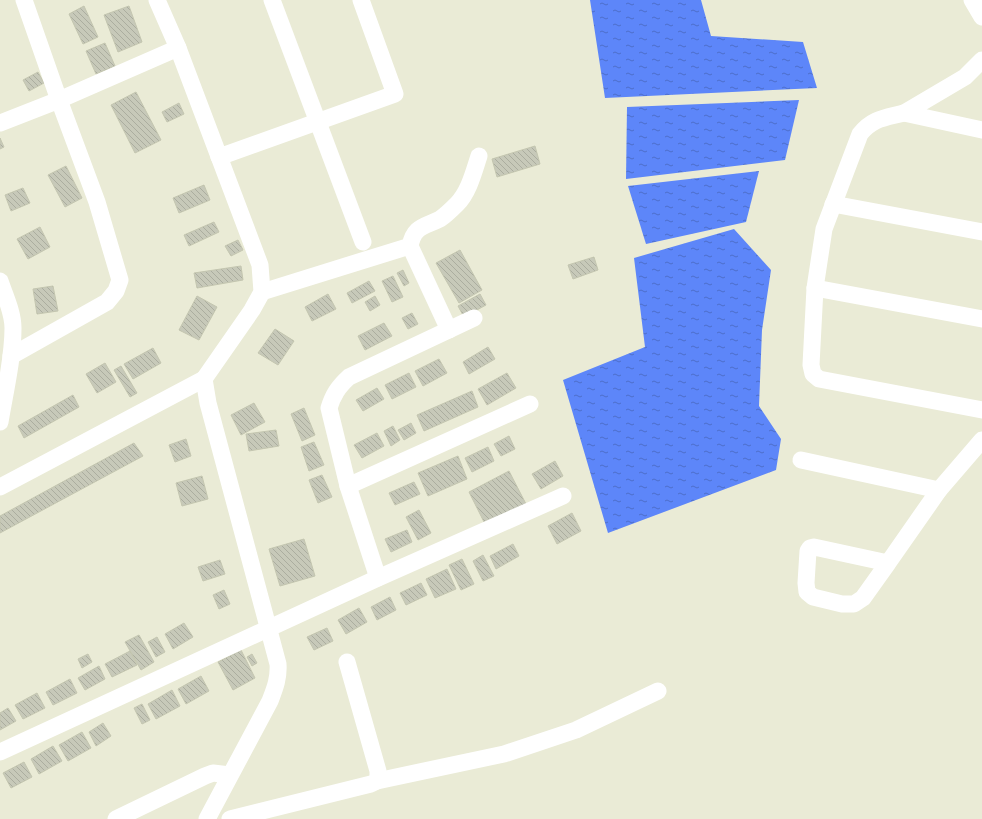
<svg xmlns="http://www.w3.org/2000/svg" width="982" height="819" font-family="'PT Sans',sans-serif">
<defs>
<pattern id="water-ripples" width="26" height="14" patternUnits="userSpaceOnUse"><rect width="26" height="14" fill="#5d86f9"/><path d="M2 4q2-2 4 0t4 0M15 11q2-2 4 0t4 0" fill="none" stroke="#4d6eca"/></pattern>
<pattern id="building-back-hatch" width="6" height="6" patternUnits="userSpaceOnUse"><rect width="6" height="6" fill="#c7c9b9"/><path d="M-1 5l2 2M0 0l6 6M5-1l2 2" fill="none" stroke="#abad9f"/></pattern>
</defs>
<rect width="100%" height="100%" fill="#eaebd6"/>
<!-- water -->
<g fill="url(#water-ripples)">
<polygon points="590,0 701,0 711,36 803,42 817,88 605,98"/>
<polygon points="799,100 785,160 626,179 627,107"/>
<polygon points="759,171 746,222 646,244 628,186"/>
<polygon points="734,229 771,270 762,330 759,406 781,439 776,470 608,533 563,380 645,347 634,258"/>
</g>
<!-- building -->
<g fill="url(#building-back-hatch)" stroke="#c4c6b0">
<polygon points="84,6 98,37 83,44 69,14"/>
<polygon points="129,6 142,42 118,52 104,15"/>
<polygon points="105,43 115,66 96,74 86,51"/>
<polygon points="38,72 44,83 29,91 23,80"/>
<polygon points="136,92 161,140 135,153 111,105"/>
<polygon points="179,103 184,114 167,122 162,112"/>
<polygon points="0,138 4,147 0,149"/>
<polygon points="535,146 540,164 497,177 492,159"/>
<polygon points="66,166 82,198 65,207 48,175"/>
<polygon points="204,185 210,200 179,213 173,198"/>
<polygon points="23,188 30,203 11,211 5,195"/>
<polygon points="214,222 219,232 189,246 184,235"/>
<polygon points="40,227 50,247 28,259 17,239"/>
<polygon points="238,240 243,250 231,256 225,246"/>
<polygon points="460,250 482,290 459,303 436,263"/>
<polygon points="594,257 598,270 573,279 568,265"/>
<polygon points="241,266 243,280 197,288 194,273"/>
<polygon points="403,270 409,283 404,286 397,273"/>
<polygon points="393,276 403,297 392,302 382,281"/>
<polygon points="369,281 375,291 352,303 347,293"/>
<polygon points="53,286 58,311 37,314 33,289"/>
<polygon points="328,294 336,309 312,321 305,307"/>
<polygon points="480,294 486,305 464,317 458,306"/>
<polygon points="197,296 217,307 199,340 179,330"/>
<polygon points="375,296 380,305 370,311 365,302"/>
<polygon points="412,313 418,324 408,329 402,318"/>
<polygon points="384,323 392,336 365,350 358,336"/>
<polygon points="275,329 294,341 278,365 258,353"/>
<polygon points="488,347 495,359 469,374 463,362"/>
<polygon points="153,348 161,363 133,379 124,364"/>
<polygon points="439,359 447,373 423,386 415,371"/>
<polygon points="105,363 116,382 97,393 86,374"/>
<polygon points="121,366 137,393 130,397 114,370"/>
<polygon points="409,373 416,387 392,399 385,385"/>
<polygon points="507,373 516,388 487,405 478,389"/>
<polygon points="377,388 384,399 363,411 356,400"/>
<polygon points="472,391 478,407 424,431 417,415"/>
<polygon points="73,395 79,407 24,438 18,426"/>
<polygon points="254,403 265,422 241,435 231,415"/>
<polygon points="304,408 315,435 302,441 291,414"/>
<polygon points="411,423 416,433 404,440 398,430"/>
<polygon points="393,426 400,440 391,446 384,431"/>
<polygon points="276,430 279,446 249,451 246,434"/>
<polygon points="377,433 384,446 362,458 354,445"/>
<polygon points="509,436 515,449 501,456 494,444"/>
<polygon points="186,439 191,456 175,462 169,445"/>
<polygon points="314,442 324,465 309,471 301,447"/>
<polygon points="134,443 143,456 0,533 0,516"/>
<polygon points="488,447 494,461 472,472 465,458"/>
<polygon points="458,456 467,479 428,496 418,473"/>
<polygon points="555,461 563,476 541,489 532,474"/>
<polygon points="509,471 526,504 484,522 469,492"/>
<polygon points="322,475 332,497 318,503 309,480"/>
<polygon points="202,476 208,499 182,506 176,483"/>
<polygon points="414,482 420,494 395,505 389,493"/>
<polygon points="419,510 431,533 418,540 406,517"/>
<polygon points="572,513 581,531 557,544 548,526"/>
<polygon points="407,530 412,542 391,552 385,539"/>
<polygon points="304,539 315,576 280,586 269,549"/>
<polygon points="513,544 519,556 496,569 490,556"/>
<polygon points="483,555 494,576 483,581 473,561"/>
<polygon points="462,559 474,584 461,590 449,565"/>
<polygon points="220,560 225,574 203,581 198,567"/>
<polygon points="447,569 456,589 435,598 426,579"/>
<polygon points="421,583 427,595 406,605 400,593"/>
<polygon points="224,590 230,604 219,609 213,595"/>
<polygon points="390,597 396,610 377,620 371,607"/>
<polygon points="359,608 367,622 346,634 338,620"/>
<polygon points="184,623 193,637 173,649 165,634"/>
<polygon points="327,628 333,641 314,650 307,637"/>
<polygon points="139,635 154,662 141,670 125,642"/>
<polygon points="157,637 165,652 156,657 148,642"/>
<polygon points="241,650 255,678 233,690 218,662"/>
<polygon points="130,651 137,665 112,677 105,664"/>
<polygon points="88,654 92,662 82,668 78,659"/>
<polygon points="252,654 257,663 252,666 247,657"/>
<polygon points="99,666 105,679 85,690 78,678"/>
<polygon points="201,676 209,691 186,704 178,689"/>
<polygon points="70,679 77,693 53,705 46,692"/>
<polygon points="172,690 180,706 156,719 148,704"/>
<polygon points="37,693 45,708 23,719 15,705"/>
<polygon points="142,704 150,720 142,724 134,708"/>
<polygon points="8,708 16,721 0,730 0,713"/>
<polygon points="103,723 111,736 96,746 89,732"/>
<polygon points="82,732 91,748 68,761 59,745"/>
<polygon points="53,746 62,761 39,774 31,759"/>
<polygon points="24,762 32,777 11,788 3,773"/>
</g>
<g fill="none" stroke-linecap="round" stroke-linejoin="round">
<!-- street -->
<g stroke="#fff" stroke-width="17">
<path d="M 157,0 L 178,48 L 260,265 L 262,292 L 252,310 L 204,379 L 208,403 L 278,664 C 279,678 275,688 270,701 L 207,819"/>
<polyline points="272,0 363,242"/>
<polyline points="972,0 982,17"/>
<polyline points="982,60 965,77 904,113 982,130"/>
<path d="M 904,113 C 885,118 873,118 860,134 L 824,229 L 815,288 L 811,365 L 813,374 L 819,379 L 982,410"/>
<polyline points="0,123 59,100 178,48"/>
<polyline points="219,157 395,94 361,0"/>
<polyline points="833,204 982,232"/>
<polyline points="410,246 449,330"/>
<path d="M 0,281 C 5,296 13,312 13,328 C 13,359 5,392 0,422"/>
<polyline points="815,288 982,319"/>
<path d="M 262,292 L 410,246 C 414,226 424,227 440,219 C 446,215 452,209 457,204 C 469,192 474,171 479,156"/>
<polyline points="11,356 107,302 116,291 120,280 97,202 59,100 24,0"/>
<polyline points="801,460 939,490"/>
<polyline points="348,486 530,404"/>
<polyline points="0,487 204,379"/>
<polyline points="888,563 863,598 854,604 842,604 813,597 807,592 806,583 808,551 810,548 814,547 888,563 939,490 982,440"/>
<path d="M 378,578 L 348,486 L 329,408 C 333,395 338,387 349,377 L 474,318"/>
<polyline points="0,752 378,578 563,496"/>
<polyline points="377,781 504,754 576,730 658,691"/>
<polyline points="116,819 205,776 213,773 230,775"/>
<polyline points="230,819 371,784 377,781 378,776 378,771 347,662"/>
</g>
</g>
</svg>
